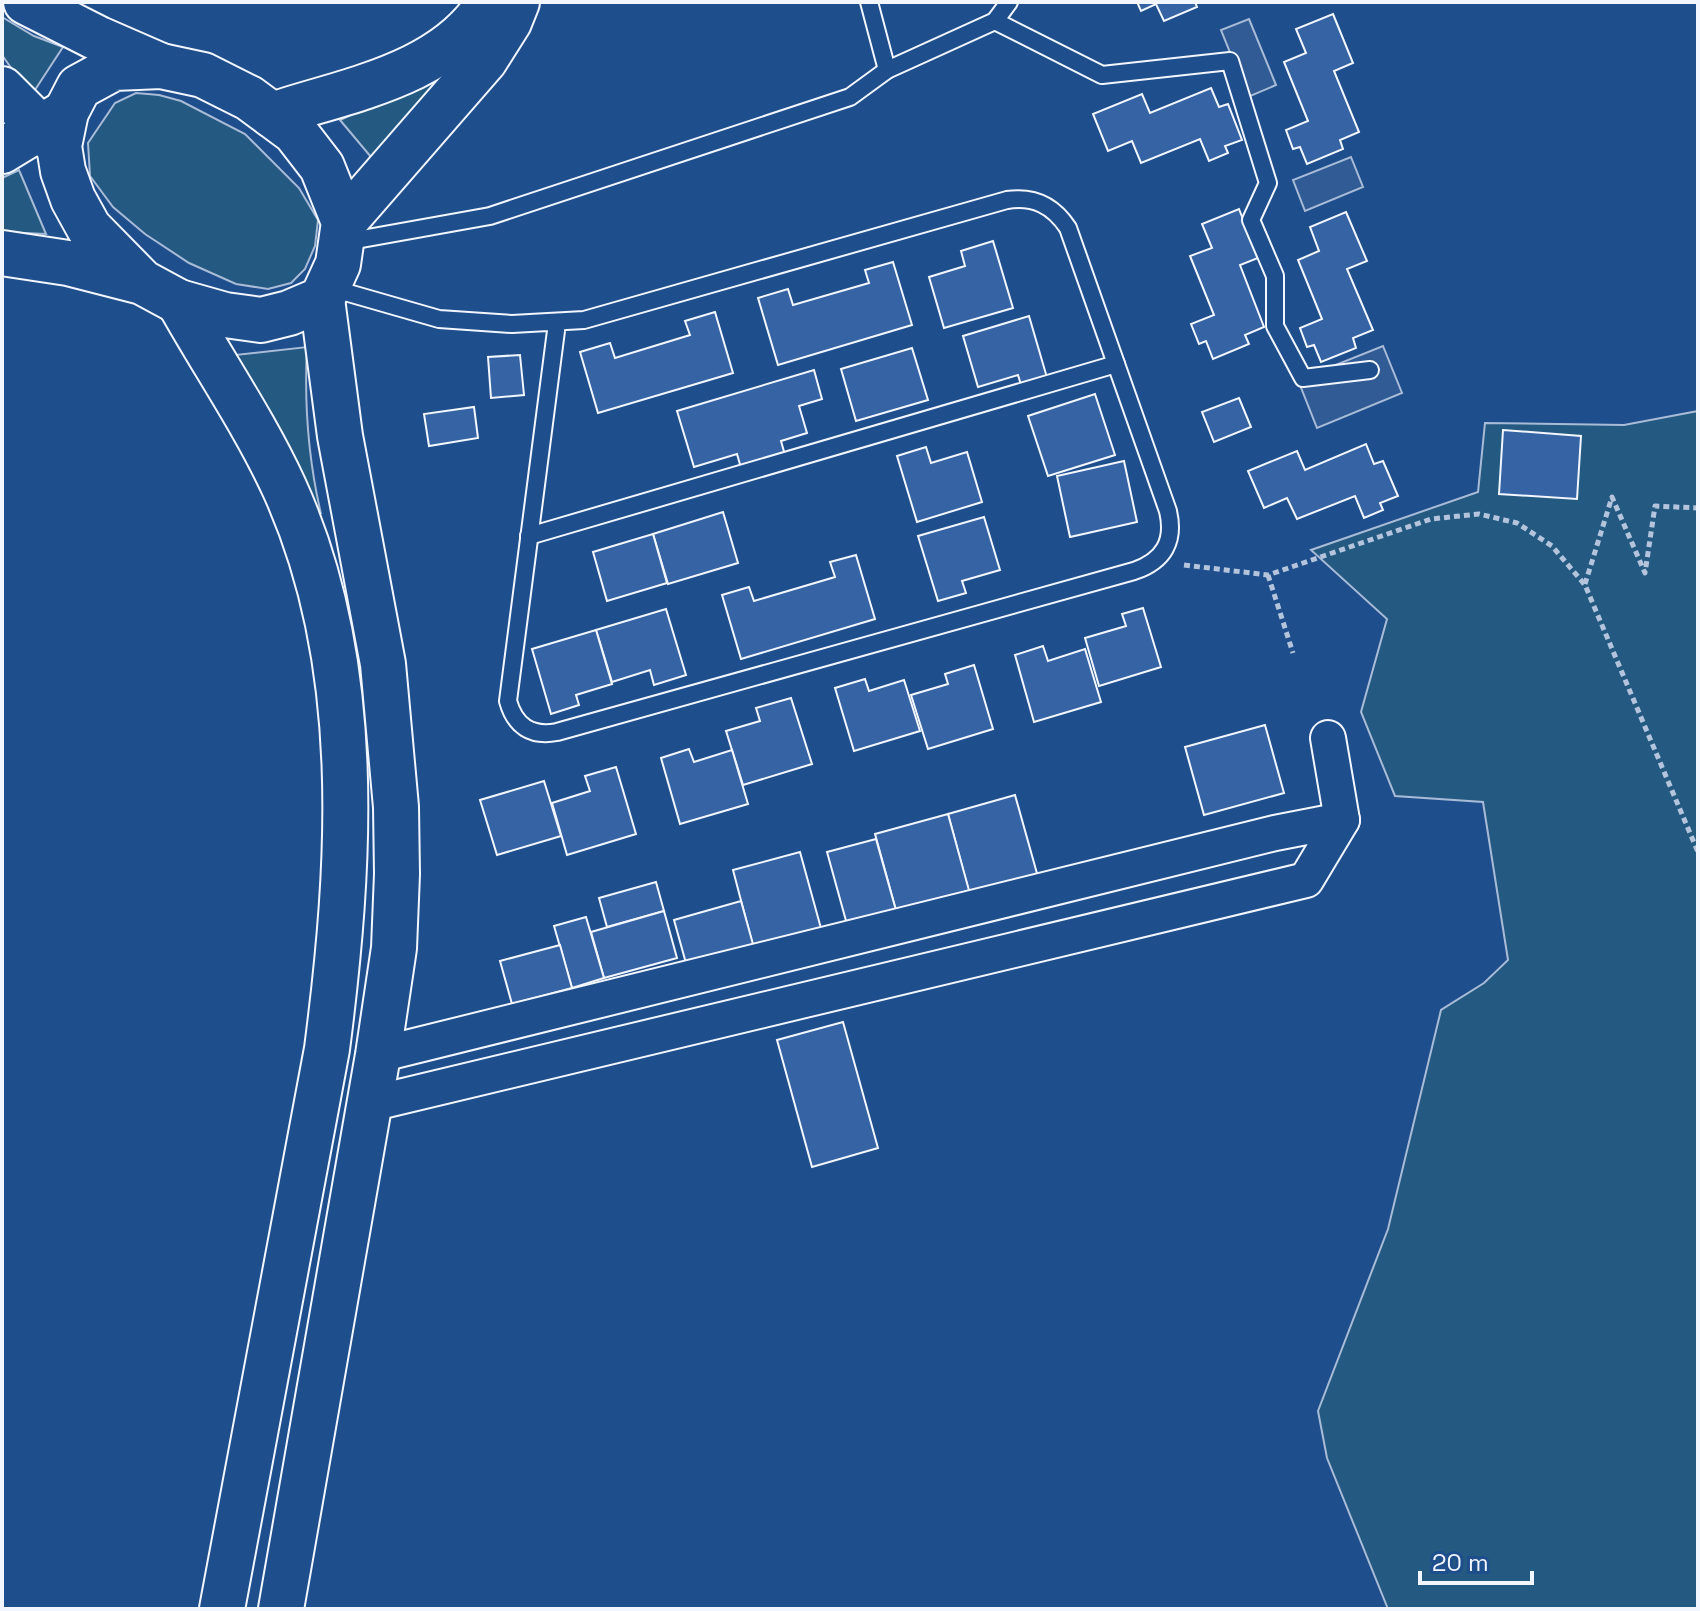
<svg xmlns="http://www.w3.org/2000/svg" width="1700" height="1611" font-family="'Space Grotesk',sans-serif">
<rect width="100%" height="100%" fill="#1f4e8c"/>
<!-- green -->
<g fill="#245a82" stroke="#a8bbd7" stroke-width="2">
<polygon points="2,17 34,36 63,47 31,96 2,55"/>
<polygon points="482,45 376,163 340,120 385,99"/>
<polygon points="136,93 159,95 181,101 245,134 299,188 318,220 315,246 305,269 291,283 268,289 236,284 189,263 145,234 113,207 90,176 88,143 115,103"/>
<polygon points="19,170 46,234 2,232 2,178"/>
<path d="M 307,347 C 304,405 308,458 321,514 L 235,355 Z"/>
<polygon points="1698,411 1698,1609 1388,1609 1327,1458 1318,1411 1388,1229 1441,1010 1484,983 1508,960 1483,802 1395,796 1361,712 1387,619 1311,550 1478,492 1485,423 1624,425"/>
</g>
<!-- parking -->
<g fill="#305b95" stroke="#a8bbd7" stroke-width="2">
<polygon points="1249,19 1276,85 1248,97 1221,30"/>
<polygon points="1351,157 1363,187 1305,211 1293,180"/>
<polygon points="1383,346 1402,393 1317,428 1298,380"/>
</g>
<!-- building -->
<g fill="#3563a3" stroke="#f2f6ff" stroke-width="2">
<polygon points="1137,2 1195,2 1197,7 1164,21 1156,4 1141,11"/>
<polygon points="1333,14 1353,63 1334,71 1359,132 1340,140 1343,149 1307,164 1300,147 1293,149 1286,130 1308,121 1284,62 1306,53 1296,29"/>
<polygon points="1211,88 1219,107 1228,104 1242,140 1225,146 1228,153 1209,161 1200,139 1141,163 1132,141 1108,151 1093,114 1142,94 1150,113"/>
<polygon points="1239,209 1258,258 1240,265 1264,327 1245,335 1249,344 1213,359 1206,341 1199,344 1191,324 1214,315 1190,256 1212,248 1202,224"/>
<polygon points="1346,212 1367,261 1347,269 1373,330 1353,338 1356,348 1321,362 1314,345 1307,347 1300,328 1322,319 1298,260 1319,251 1310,227"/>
<polygon points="993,241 1013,308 944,328 929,277 965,266 961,251"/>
<polygon points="893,262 912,325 778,365 758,298 788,289 793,305 869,283 865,270"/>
<polygon points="715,312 733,373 598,413 580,352 610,343 615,358 690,335 685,321"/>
<polygon points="1029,316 1048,381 1022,388 1018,375 978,387 963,336"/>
<polygon points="912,348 928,400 856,421 841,369"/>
<polygon points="520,355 524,395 491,398 488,357"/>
<polygon points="814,370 822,399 799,406 807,433 781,441 785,455 741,468 737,454 694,467 677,411"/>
<polygon points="1095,394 1115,455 1048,476 1028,416"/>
<polygon points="1239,398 1251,427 1214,442 1202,412"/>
<polygon points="474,407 478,438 429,446 424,414"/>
<polygon points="1503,430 1581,436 1577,499 1499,494"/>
<polygon points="1366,444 1374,464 1383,461 1398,496 1380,503 1383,510 1364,518 1355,496 1297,519 1287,498 1264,508 1248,471 1297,451 1305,470"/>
<polygon points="926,447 931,463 967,452 982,502 917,522 897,456"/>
<polygon points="1124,461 1137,522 1070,537 1057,476"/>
<polygon points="723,512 738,563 668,584 653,534"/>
<polygon points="984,517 1000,570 962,581 966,593 938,601 918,536"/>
<polygon points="653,534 667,583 607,601 593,552"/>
<polygon points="856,555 875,619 741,659 722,595 749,587 754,601 835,577 830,562"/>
<polygon points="1143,608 1161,667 1099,686 1085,638 1126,626 1122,614"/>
<polygon points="666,609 686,675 654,685 650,670 612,682 596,630"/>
<polygon points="596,630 612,684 576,695 579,705 551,714 532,649"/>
<polygon points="1043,646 1048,661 1085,649 1101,702 1034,722 1015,655"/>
<polygon points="974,665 993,729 928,749 911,695 948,684 945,674"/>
<polygon points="865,679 869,691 904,680 920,731 854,751 835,688"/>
<polygon points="791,698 812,764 743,785 726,731 760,721 756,708"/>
<polygon points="1265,725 1284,793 1204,815 1185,747"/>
<polygon points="689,749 694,762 732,750 748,804 680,824 661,758"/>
<polygon points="616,767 636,834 567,855 552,803 590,791 585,776"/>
<polygon points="544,781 561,836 497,855 480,800"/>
<polygon points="1015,795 1038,877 970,896 948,814"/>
<polygon points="948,814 970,894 897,914 875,834"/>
<polygon points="876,839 897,914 848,928 827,852"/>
<polygon points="800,852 822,932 754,950 733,870"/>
<polygon points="656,882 664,911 607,927 599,898"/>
<polygon points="741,901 756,955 689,974 674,920"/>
<polygon points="664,911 677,958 604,978 591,932"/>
<polygon points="586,917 604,978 572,988 554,926"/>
<polygon points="560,945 572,988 512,1004 500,961"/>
<polygon points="843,1022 878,1148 812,1167 777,1040"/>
</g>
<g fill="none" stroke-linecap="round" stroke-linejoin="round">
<defs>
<g id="lane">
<polyline points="869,2 887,70"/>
<polyline points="995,21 1102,75 1230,61 1268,183 1251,220 1275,276 1275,326 1303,378 1370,370"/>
<polyline points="345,242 490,216 850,97 887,70 995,21 1009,2"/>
<path d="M 331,288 L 439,319 L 512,324 L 584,320 L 1007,200 C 1034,196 1053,205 1068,228 L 1168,511 C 1175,541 1164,561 1134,571 L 557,732 C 531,737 515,726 508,701 L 557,323"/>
<polyline points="529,536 1116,364"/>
</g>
<g id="street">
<polyline points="1328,738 1342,820"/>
<polyline points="370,1104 1306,880 1342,820 1275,833 378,1055"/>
</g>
<g id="secondary">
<path d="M 272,115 C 347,90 445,75 489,2"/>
<polyline points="344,222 485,60 509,22 517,2"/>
</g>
<g id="primary">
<polyline points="26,2 99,39 161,66"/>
<polyline points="2,89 59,146"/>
</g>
<g id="highway">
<polyline points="2,151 66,112"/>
<polyline points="2,253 68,263 142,282 179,302 225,315 261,320 289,313 322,299 338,264 344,222 322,167 295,132 249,98 203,75 161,66 114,68 79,87 66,112 59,146 63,171 73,199 89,228 142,282"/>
<path d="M 179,302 C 213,363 254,422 284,487 C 364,662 351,863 327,1049 L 222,1609"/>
<polyline points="281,1609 378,1055 394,948 397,874 396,807 383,664 340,436 322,299"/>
</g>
</defs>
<!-- lane casing -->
<use href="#lane" stroke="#f2f6ff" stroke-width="20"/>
<!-- street casing -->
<use href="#street" stroke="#f2f6ff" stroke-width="38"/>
<!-- secondary casing -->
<use href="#secondary" stroke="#f2f6ff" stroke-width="48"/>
<!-- primary casing -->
<use href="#primary" stroke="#f2f6ff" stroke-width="48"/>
<!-- highway casing -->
<use href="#highway" stroke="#f2f6ff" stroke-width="48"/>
<!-- path -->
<g stroke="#b3c4dc" stroke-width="5" stroke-dasharray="6 4" stroke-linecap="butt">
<polyline points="1184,565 1268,575 1431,519 1479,514 1517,523 1552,546 1585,585 1698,852"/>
<polyline points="1268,575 1293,653"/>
<polyline points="1585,584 1612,497 1645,573 1655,506 1698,508"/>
</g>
<!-- lane -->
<use href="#lane" stroke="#1f4e8c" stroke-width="16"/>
<!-- street -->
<use href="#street" stroke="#1f4e8c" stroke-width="34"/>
<!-- secondary -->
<use href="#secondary" stroke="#1f4e8c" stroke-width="44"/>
<!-- primary -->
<use href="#primary" stroke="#1f4e8c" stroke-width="44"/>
<!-- highway -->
<use href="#highway" stroke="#1f4e8c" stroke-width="44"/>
</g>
<!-- border -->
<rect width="1700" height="1611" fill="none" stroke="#f2f6ff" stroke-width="8"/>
<!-- scale -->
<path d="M1420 1571v12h112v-12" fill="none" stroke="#f2f6ff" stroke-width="4"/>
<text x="1432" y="1571" font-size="24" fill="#f2f6ff" stroke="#1f4e8c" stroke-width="6" paint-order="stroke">20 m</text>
</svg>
